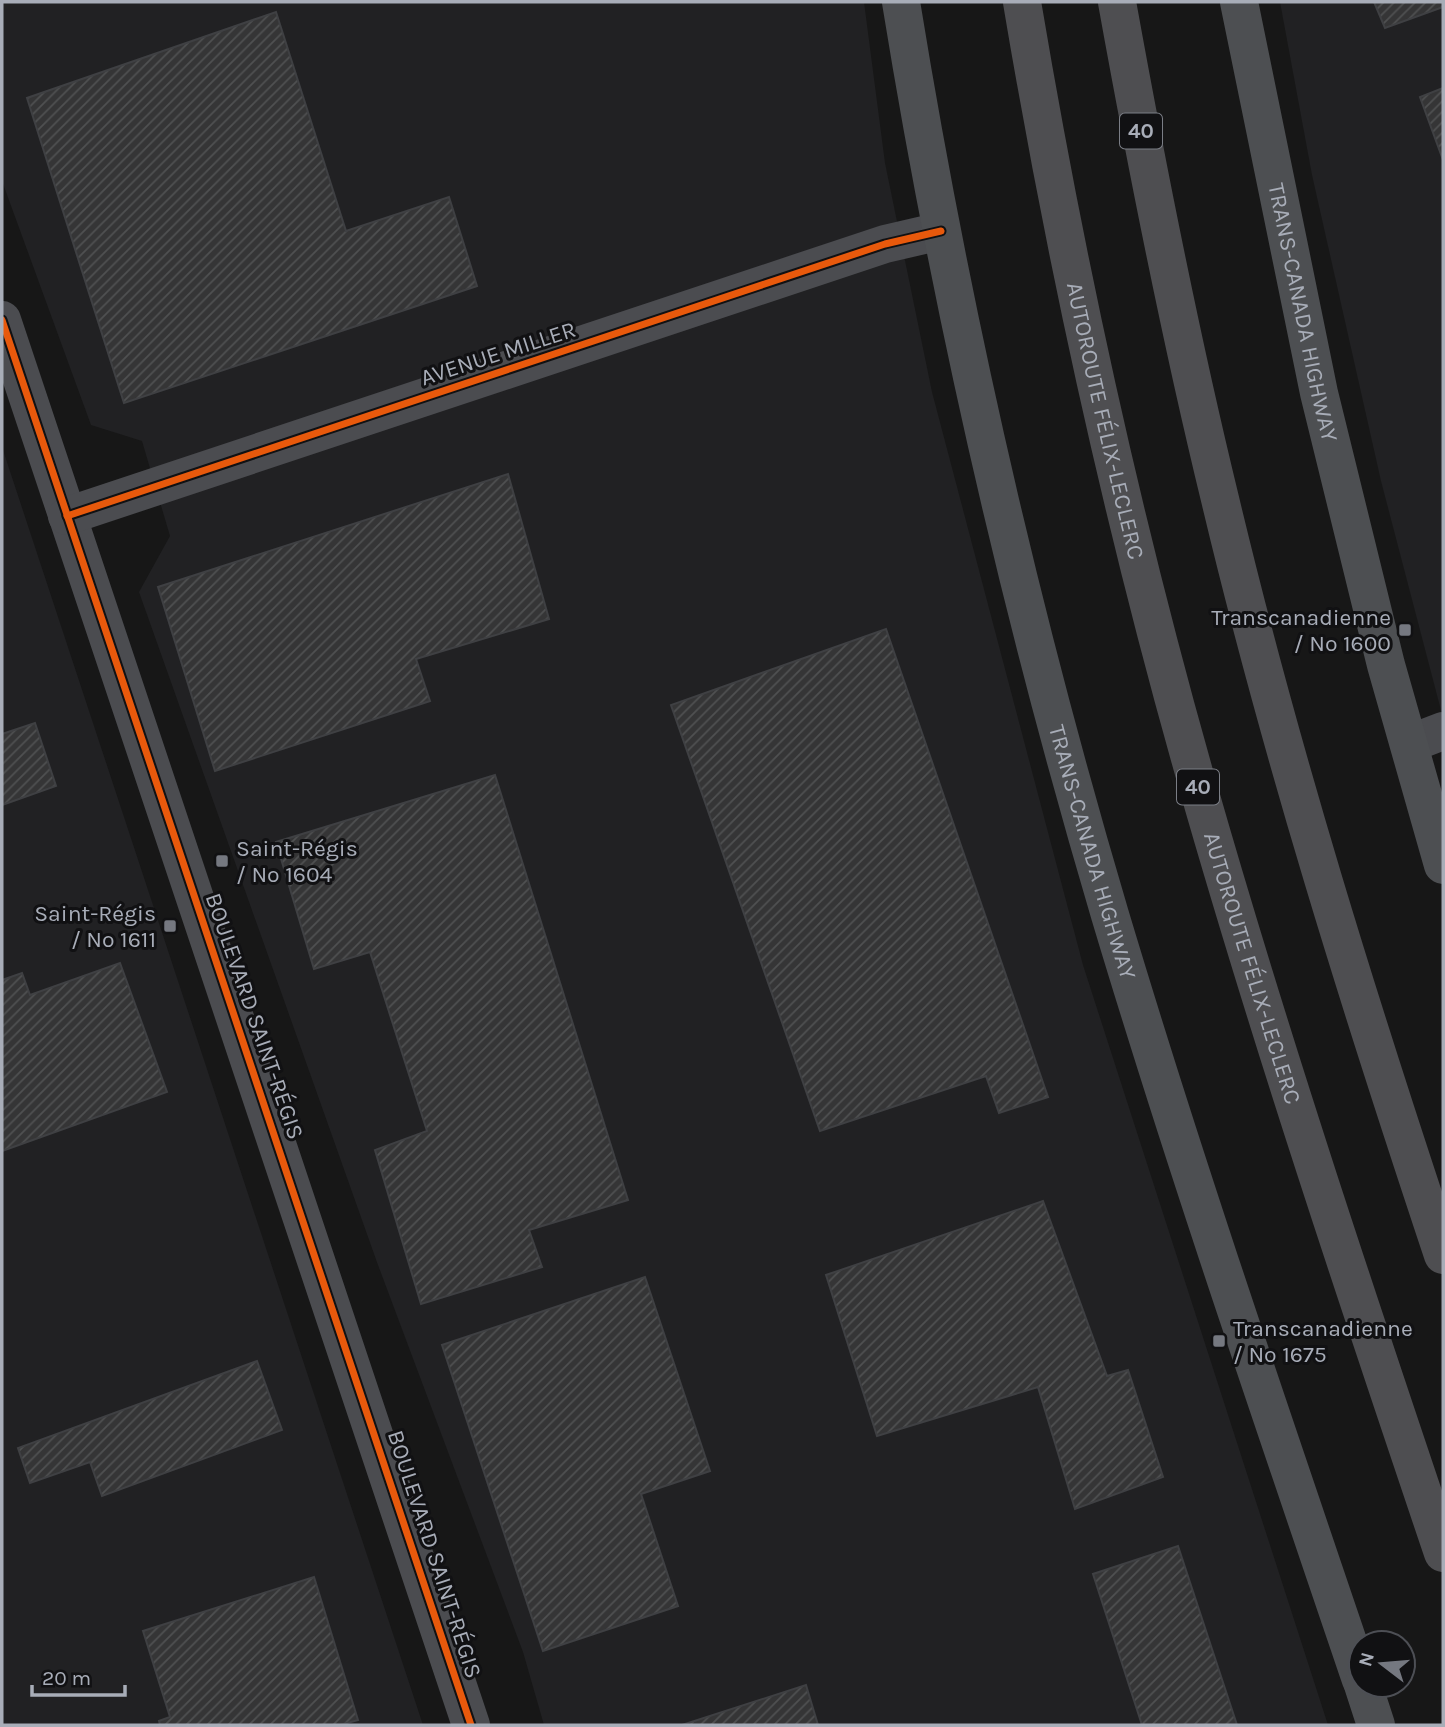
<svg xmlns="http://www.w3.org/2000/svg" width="1445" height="1727" font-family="Karla,sans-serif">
<defs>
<pattern id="building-hatch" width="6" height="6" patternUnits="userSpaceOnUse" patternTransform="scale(1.75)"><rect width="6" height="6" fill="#353536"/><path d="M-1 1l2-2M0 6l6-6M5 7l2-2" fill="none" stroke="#4f5051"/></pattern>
</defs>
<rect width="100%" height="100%" fill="#171717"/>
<!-- built -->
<g fill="#212123">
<polygon points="2,2 864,2 885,163 932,392 1083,965 1328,1725 544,1725 523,1652 378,1265 139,592 170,536 142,441 91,425 2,181"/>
<polygon points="1280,2 1443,2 1443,718 1381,481 1312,175"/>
<polygon points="2,447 123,814 423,1725 2,1725"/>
</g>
<!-- building -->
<g fill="url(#building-hatch)" stroke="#3f4043" stroke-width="2">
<polygon points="1374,2 1443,2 1443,7 1385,28"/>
<polygon points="276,12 346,231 449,197 477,286 124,403 27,98"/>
<polygon points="1443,88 1443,160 1420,97"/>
<polygon points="508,474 549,619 416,659 430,701 215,771 158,587"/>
<polygon points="886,629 1048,1097 999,1113 986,1076 820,1131 671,705"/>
<polygon points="35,723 56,786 2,805 2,734"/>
<polygon points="495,775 628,1200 529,1230 542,1267 421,1304 375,1150 427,1131 370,952 314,969 276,842"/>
<polygon points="120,963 167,1092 2,1151 2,980 22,973 30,995"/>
<polygon points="1043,1201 1107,1376 1128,1370 1163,1477 1075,1509 1038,1387 877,1436 826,1275"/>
<polygon points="645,1277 710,1471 641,1494 678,1606 543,1651 442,1345"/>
<polygon points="257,1361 282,1430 102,1496 90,1462 30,1483 18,1448"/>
<polygon points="1178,1546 1237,1725 1142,1725 1093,1574"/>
<polygon points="314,1577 358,1720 340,1725 160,1725 159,1721 170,1717 143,1631"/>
<polygon points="806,1685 818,1725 682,1725"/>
</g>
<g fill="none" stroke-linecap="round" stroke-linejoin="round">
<!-- minor -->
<g stroke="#4b4c50" stroke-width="38">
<polyline points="2,320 471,1725"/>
<polyline points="67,516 885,244 941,231"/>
<polyline points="1409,744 1443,731"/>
</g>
<!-- major -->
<g stroke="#4d4f52" stroke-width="38">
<path id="s1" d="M 901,2 C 951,310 1021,615 1110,915 C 1187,1172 1275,1426 1361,1680"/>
<path id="s2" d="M 1239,2 L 1319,393 L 1386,665 L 1443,865"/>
<polyline points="1363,1685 1376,1725"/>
</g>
<!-- highway -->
<g stroke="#4e4e51" stroke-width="38">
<path id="s3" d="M 1022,2 C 1066,264 1124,527 1197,783 C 1271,1042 1357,1298 1443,1553"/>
<path d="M 1117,2 C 1147,168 1180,335 1220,499 C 1281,755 1360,1006 1443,1255"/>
</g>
<defs>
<g id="cycleway">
<polyline points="2,320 471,1725"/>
<polyline points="67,516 885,244 941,231"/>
</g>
</defs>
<!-- cycleway casing -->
<use href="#cycleway" stroke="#111113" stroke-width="11"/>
<!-- cycleway -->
<use href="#cycleway" stroke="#e8590c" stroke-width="7"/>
</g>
<!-- markers -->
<g fill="#757880" stroke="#111113" stroke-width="2.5">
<rect x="1398" y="623" width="14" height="14" rx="3.5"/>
<rect x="215" y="854" width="14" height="14" rx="3.5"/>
<rect x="163" y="919" width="14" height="14" rx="3.5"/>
<rect x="1212" y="1334" width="14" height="14" rx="3.5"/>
</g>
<g text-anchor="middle" stroke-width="6" stroke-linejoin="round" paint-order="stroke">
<!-- shield labels -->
<g fill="#111113" stroke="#7b7e86" stroke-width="2">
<rect x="1120" y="113.5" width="42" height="35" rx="5"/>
<rect x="1177" y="769.5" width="42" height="35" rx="5"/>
</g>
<g font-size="21" font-weight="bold" fill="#a8adb8">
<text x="1141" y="138">40</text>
<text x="1198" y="794">40</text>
</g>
<!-- street labels -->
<g font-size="23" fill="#a8adb8" stroke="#111113">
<text dy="8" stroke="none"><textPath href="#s2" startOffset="317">TRANS-CANADA HIGHWAY</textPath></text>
<text transform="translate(498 353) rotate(-18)" y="8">AVENUE MILLER</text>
<text dy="8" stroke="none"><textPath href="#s3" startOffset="427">AUTOROUTE FÉLIX-LECLERC</textPath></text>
<text dy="8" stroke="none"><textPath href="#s1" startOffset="872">TRANS-CANADA HIGHWAY</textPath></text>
<text dy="8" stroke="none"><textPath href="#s3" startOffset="994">AUTOROUTE FÉLIX-LECLERC</textPath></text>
<text transform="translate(255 1016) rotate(71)" y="8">BOULEVARD SAINT-RÉGIS</text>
<text transform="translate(435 1554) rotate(72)" y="8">BOULEVARD SAINT-RÉGIS</text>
</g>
<!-- poi labels -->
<g font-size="23" fill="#a8adb8" stroke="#111113" text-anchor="end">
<text x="1391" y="625">Transcanadienne<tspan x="1391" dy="26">/ No 1600</tspan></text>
<text x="236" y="856" text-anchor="start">Saint-Régis<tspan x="236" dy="26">/ No 1604</tspan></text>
<text x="156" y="921">Saint-Régis<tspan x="156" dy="26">/ No 1611</tspan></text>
<text x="1233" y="1336" text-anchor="start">Transcanadienne<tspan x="1233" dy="26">/ No 1675</tspan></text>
</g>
</g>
<!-- border -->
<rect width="1445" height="1727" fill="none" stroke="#a8adb8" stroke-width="7"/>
<!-- north arrow -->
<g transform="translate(1382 1664) rotate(286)"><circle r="33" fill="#111113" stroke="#4d4f55" stroke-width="2"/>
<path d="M0-5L12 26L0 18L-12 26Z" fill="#757880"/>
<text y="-10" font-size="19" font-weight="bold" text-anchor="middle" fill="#a8adb8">N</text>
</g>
<!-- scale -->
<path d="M32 1685v10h93v-10" fill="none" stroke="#a8adb8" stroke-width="3.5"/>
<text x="42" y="1685" font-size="21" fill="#a8adb8" stroke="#111113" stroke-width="5" paint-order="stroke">20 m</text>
</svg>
